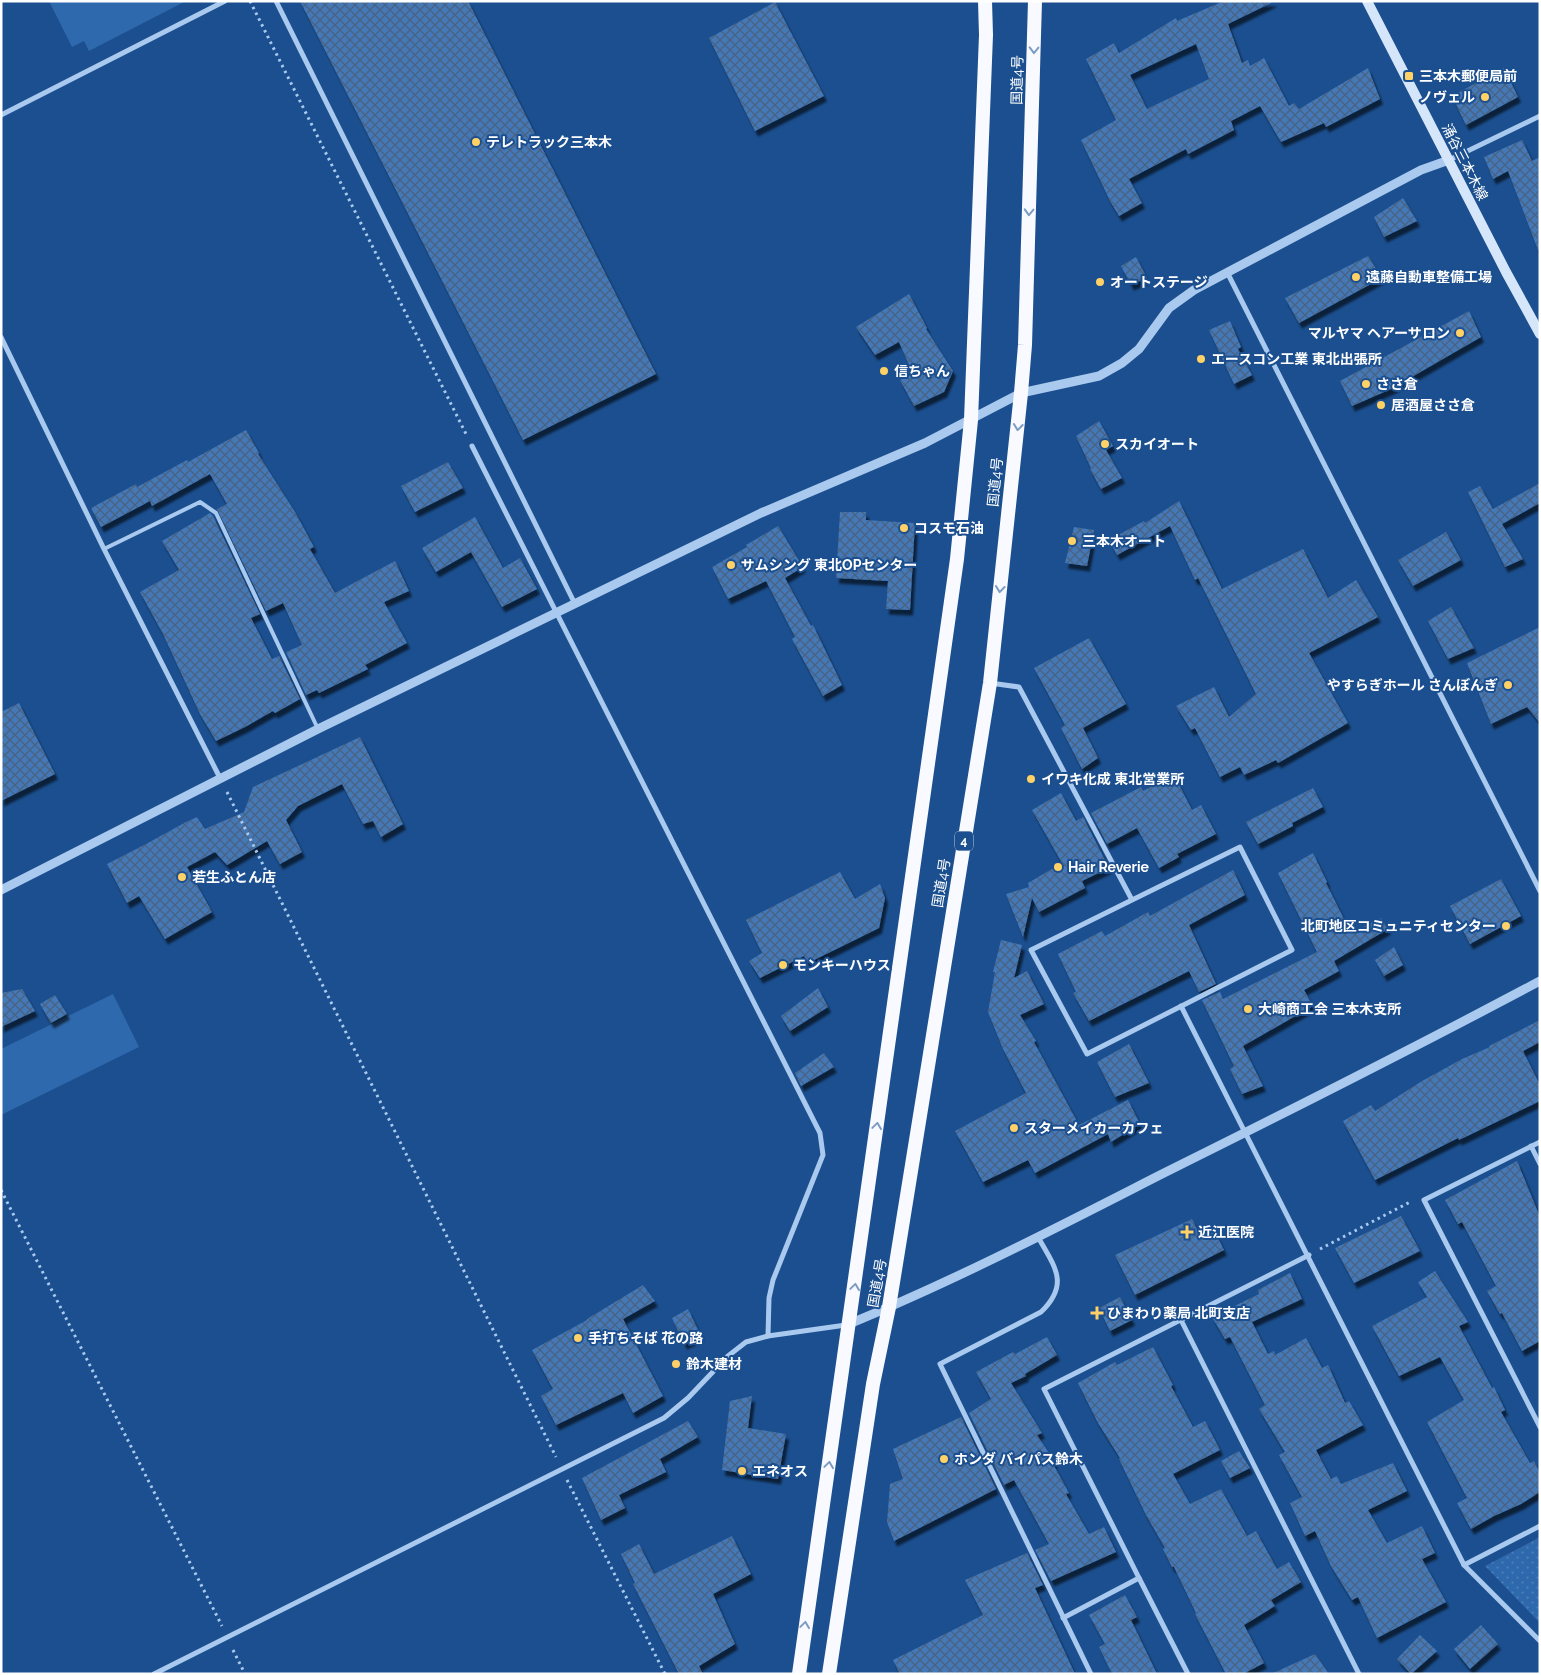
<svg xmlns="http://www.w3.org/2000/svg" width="1541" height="1675" font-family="Raleway,'Noto Sans JP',sans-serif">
<defs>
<pattern id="park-dots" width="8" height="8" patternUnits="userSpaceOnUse" patternTransform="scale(1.25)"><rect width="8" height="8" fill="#2e69ad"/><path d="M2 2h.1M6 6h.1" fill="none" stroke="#4d80b9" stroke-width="1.8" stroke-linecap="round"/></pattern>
<pattern id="building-cross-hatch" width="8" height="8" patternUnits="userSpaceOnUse" patternTransform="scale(1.25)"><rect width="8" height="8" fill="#4478b7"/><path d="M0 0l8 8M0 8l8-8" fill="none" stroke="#486282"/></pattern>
<filter id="shadow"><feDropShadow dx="3" dy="5.5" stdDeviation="1" flood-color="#0009"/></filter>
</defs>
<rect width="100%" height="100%" fill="#1b4f8f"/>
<!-- grass -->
<g fill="#2e69ad">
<polygon points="49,1 186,1 89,51 84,41 72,47"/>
<polygon points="113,994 139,1047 1,1115 1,1049"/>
</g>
<!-- park -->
<polygon fill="url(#park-dots)" points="1540,1537 1540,1623 1485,1566"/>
<!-- building -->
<g fill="url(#building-cross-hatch)" fill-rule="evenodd" filter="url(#shadow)">
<polygon points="300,1 468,1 656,374 523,440"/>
<path d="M 1224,1 L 1275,1 L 1228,24 L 1242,63 L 1248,60 L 1250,66 L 1264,58 L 1289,106 L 1294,103 L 1299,109 L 1368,68 L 1380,99 L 1326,127 L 1324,123 L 1281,142 L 1260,106 L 1231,121 L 1234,130 L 1188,154 L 1186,149 L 1129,179 L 1142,203 L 1119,216 L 1110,201 L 1081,140 L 1116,120 L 1086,59 L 1114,43 L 1119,53 L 1176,18 L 1177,21 ZM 1196,44 L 1209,79 L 1147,109 L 1130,75 Z"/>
<polygon points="775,2 824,96 755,131 709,38"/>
<polygon points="1504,68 1518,97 1466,125 1452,96"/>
<polygon points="1522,140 1532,161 1540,157 1540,250 1538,250 1508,171 1493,179 1484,157"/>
<polygon points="1403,198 1417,221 1384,237 1374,217"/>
<polygon points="1368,256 1382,278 1299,323 1285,298"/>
<polygon points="1136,257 1147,278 1131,285 1121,266"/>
<polygon points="909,294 927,328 926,329 953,371 944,392 914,406 900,380 913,374 899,342 875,355 856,327"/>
<polygon points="1469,311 1481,337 1391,389 1352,406 1340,381"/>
<polygon points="1230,321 1241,347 1238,349 1252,375 1234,384 1209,330"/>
<polygon points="1099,421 1113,446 1106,450 1122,478 1101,489 1090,469 1091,468 1076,436"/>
<polygon points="246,430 259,453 258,454 295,512 314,547 310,549 335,593 395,561 409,591 384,602 407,643 365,665 368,669 319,693 317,690 306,695 286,652 302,645 283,603 266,611 217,509 227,504 210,474 152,506 150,501 101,527 91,508 136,484 137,487 187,460 188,462"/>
<polygon points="448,462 463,488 415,512 401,486"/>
<polygon points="1540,483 1540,503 1502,524 1523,559 1505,567 1468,492 1480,486 1493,509"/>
<polygon points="1179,501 1222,589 1303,549 1328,598 1356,580 1378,617 1309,653 1348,723 1278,763 1276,760 1244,775 1240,767 1220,777 1195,728 1191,730 1176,706 1214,687 1229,717 1256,694 1198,578 1195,580 1170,526 1117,555 1109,540 1144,521 1145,523"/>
<polygon points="840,512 866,512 866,520 915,523 910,610 886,609 888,581 836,578"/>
<polygon points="210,513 213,516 260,614 251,618 272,659 279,656 300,699 275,713 273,711 245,727 216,741 200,714 163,634 140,592 179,570 162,541"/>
<polygon points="475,517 503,568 520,558 537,589 502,607 471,552 436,572 422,548"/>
<polygon points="778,526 803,567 785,578 811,626 813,625 842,685 823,696 792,639 795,637 766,581 728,599 712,567 747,547 746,545"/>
<polygon points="1074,527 1094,530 1087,566 1065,563"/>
<polygon points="1446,532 1461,560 1413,586 1398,560"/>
<polygon points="1451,607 1474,648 1448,659 1428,621"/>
<polygon points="1540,627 1540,723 1527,707 1491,724 1467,663"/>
<polygon points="1089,638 1126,704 1083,728 1098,758 1082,769 1061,728 1065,725 1034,668"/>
<polygon points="19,703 55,774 1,801 1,712"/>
<polygon points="360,737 403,824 381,837 373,821 363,824 342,784 298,806 286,820 302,852 280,864 267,841 227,865 215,852 187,867 212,912 165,939 139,896 127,903 107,864 146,844 186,822 197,817 205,829 244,812 253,787"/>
<polygon points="1174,775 1192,810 1201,805 1216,834 1177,854 1179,857 1159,868 1137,828 1107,844 1091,813 1141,787 1143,791"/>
<polygon points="1313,788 1323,807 1292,823 1293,826 1258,844 1246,822"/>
<polygon points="1061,793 1076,821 1083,817 1109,868 1082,881 1085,888 1039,912 1032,898 1023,937 1006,894 1029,887 1028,883 1062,863 1032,810"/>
<polygon points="1313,853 1327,882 1326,883 1351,933 1381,918 1388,929 1334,961 1339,971 1304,990 1313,1006 1243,1046 1263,1086 1242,1094 1230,1069 1234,1066 1202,1000 1220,992 1223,999 1317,952 1278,873"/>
<polygon points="1233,870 1245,895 1189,925 1216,984 1199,992 1189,971 1089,1021 1073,993 1076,992 1058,954 1102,931 1105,936 1148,912 1150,916"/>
<polygon points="840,872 855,899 880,884 885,898 879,928 808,963 804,956 760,978 749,961 762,953 746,920"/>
<polygon points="1501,879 1521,916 1470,944 1450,906"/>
<polygon points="1001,940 1022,945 1014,978 1027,971 1044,1004 1020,1015 1036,1041 1034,1042 1079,1125 1128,1100 1140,1124 1111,1142 1108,1134 1035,1173 1028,1160 983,1182 955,1131 1026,1093 1003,1049 988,1012 995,972 993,972"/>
<polygon points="1394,947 1403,965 1384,976 1375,960"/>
<polygon points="818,988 828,1007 790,1031 781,1016"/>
<polygon points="22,989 35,1011 1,1027 1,993"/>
<polygon points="55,995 67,1014 51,1023 40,1004"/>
<polygon points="1540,1020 1540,1042 1523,1051 1540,1085 1540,1101 1459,1140 1458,1138 1375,1180 1343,1121 1371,1105 1375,1111 1422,1081 1462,1059 1490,1047 1489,1046"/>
<polygon points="1129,1044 1149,1083 1115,1097 1097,1062"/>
<polygon points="824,1053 834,1067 801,1086 795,1073"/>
<polygon points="1517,1161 1540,1217 1540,1341 1522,1351 1502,1313 1500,1314 1487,1291 1496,1286 1462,1222 1458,1224 1445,1200"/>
<polygon points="1401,1216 1420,1251 1354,1283 1335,1248"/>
<polygon points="1192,1219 1201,1238 1215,1232 1224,1250 1135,1295 1115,1255"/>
<polygon points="1435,1271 1468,1322 1459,1326 1492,1388 1494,1387 1505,1410 1501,1412 1530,1463 1534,1461 1540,1473 1540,1492 1521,1504 1494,1516 1471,1529 1457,1503 1467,1498 1427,1422 1464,1400 1440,1357 1399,1376 1372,1326 1427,1297 1418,1282"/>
<polygon points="1290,1273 1302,1299 1252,1322 1268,1354 1274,1351 1275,1355 1306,1338 1322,1368 1328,1365 1345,1403 1349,1401 1363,1425 1316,1450 1331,1479 1337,1476 1341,1484 1393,1463 1407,1491 1368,1510 1387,1543 1422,1526 1435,1553 1422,1559 1446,1602 1377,1638 1358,1597 1352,1600 1331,1566 1315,1531 1305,1536 1290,1503 1302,1497 1279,1455 1285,1452 1259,1409 1265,1405 1230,1337 1225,1339 1212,1317 1259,1294 1258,1290"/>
<polygon points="643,1285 655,1301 623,1319 663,1396 633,1413 623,1393 556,1425 541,1396 553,1389 532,1350 587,1320 587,1319"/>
<polygon points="1120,1297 1132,1320 1110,1331 1099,1308"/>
<polygon points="688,1309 701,1336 684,1344 672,1318"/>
<polygon points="1047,1337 1057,1355 1025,1374 1026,1376 1011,1383 1042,1433 1037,1435 1055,1462 1053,1464 1069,1493 1066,1494 1089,1534 1104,1527 1116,1552 1051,1581 1035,1550 1049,1544 1014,1480 1004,1485 969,1413 991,1399 976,1372 1013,1352 1015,1354"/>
<polygon points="1153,1347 1173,1385 1171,1386 1193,1427 1205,1421 1220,1450 1173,1474 1190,1504 1221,1489 1247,1536 1256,1531 1277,1569 1289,1562 1301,1582 1271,1600 1275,1606 1244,1625 1264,1663 1243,1674 1226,1674 1195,1614 1196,1613 1174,1567 1172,1567 1163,1549 1165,1548 1146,1515 1119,1459 1120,1458 1098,1423 1078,1383 1115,1362 1117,1365"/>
<polygon points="752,1396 748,1428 786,1434 778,1479 722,1470 730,1401"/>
<polygon points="961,1417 996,1489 894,1541 887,1522 890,1484 903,1479 893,1449"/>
<polygon points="688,1421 698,1437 660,1459 666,1472 619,1495 625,1508 601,1520 582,1478"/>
<polygon points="1239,1451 1250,1468 1230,1478 1221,1461"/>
<polygon points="732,1536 751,1574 713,1594 735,1644 699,1666 703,1674 679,1674 633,1584 635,1583 621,1554 639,1544 654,1574"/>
<polygon points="1027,1553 1043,1585 1035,1588 1075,1674 900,1674 893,1660 983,1615 965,1580"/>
<polygon points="1125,1595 1137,1617 1131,1620 1157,1674 1112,1674 1099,1647 1105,1644 1089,1615"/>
<polygon points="1481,1625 1498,1644 1470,1669 1454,1649"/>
<polygon points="1420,1635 1437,1651 1411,1674 1397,1659"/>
<polygon points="1315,1654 1329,1674 1271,1674"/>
</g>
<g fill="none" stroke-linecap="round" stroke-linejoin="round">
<!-- path -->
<g stroke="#a9c9ee" stroke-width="3" stroke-dasharray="2.5 4" stroke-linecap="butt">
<polyline points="250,1 466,434"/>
<polyline points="227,792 556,1457"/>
<polyline points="1,1190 222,1626"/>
<polyline points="1320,1249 1412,1201"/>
<polyline points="567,1480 665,1674"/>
<polyline points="233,1650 245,1674"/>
</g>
<!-- service -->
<polyline stroke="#a9c9ee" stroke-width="4" points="104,549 200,502 216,513 318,729"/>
<!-- minor -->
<g stroke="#a9c9ee" stroke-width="5">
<polyline points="276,1 575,604"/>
<polyline points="1,115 225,1"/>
<polyline points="1449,160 1540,116"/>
<polyline points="1227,272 1540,891"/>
<polyline points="1,337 104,549 220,778"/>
<polyline points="472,446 820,1133 823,1155 773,1280 769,1298 768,1336"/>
<polyline points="990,683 1019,687 1132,900 1031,950 1087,1054 1292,950 1240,847 1132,900"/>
<polyline points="1181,1006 1464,1565 1540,1641"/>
<polyline points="1540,1142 1424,1200 1540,1427"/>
<polyline points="1531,1146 1540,1164"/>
<path d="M 1038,1237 C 1055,1267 1070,1284 1041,1312 L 940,1364 L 1091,1674"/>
<polyline points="1181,1320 1359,1674"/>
<polyline points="1464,1565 1540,1526"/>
<polyline points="1139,1578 1044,1389 1309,1255"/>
<polyline points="1063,1618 1139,1578 1188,1674"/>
<polyline points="154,1674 664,1418 688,1398 728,1356 746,1342 768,1336 846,1325"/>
</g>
<!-- tertiary -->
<g stroke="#a9c9ee" stroke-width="9">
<polyline points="1,890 318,729 761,513 925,443 1021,393 1099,376 1122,363 1139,349 1169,308 1194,290 1421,170 1449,160"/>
<path d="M 849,1324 C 956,1280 1058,1227 1160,1175 C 1287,1112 1414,1048 1540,981"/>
</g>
<!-- secondary -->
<polyline stroke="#d6e6fa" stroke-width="10" points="1367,1 1506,272 1540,334"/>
<!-- trunk -->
<g stroke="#f8faff" stroke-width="14">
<polyline points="799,1674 957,559 971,420 986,35 985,1"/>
<polyline points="829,1674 873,1384 889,1307 990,683 1021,393 1025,345 1035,1"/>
</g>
</g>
<!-- one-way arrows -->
<defs><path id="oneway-chevron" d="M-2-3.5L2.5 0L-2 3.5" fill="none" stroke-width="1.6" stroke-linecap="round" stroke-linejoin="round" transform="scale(1.25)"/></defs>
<g stroke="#7e9cc1">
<use href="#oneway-chevron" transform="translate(1034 50) rotate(91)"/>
<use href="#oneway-chevron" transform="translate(1029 212) rotate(92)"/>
<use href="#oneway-chevron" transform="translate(1018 427) rotate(96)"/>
<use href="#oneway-chevron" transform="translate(1000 589) rotate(96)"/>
<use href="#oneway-chevron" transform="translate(877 1126) rotate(-82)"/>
<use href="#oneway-chevron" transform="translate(855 1287) rotate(-82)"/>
<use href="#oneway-chevron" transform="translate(829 1465) rotate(-82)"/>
<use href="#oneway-chevron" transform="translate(805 1625) rotate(-82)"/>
</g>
<!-- markers -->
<g fill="#ffd166" stroke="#1b4f8f" stroke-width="2">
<rect x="1404" y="71" width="10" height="10" rx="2.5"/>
<circle cx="1485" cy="97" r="5"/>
<circle cx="476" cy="142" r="5"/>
<circle cx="1356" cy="277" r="5"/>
<circle cx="1100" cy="282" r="5"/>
<circle cx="1460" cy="333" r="5"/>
<circle cx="1201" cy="359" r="5"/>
<circle cx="884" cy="371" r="5"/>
<circle cx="1366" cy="384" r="5"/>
<circle cx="1381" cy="405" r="5"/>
<circle cx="1105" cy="444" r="5"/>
<circle cx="904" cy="528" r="5"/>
<circle cx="1072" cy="541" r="5"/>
<circle cx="731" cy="565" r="5"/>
<circle cx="1508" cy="685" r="5"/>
<circle cx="1031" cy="779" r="5"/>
<circle cx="1058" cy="867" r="5"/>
<circle cx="182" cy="877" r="5"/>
<circle cx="1506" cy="926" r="5"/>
<circle cx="783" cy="965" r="5"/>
<circle cx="1248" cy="1009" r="5"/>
<circle cx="1014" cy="1128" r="5"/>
<path d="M1184.5 1224.5h5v5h5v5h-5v5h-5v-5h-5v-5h5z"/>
<path d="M1094.5 1305.5h5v5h5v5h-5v5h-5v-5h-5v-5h5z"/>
<circle cx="578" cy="1338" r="5"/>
<circle cx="676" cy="1364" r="5"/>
<circle cx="944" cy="1459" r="5"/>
<circle cx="742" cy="1471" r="5"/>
</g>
<g text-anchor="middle" stroke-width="4" stroke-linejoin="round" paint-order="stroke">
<!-- shield labels -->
<rect fill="#1b4f8f" stroke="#bbcadd" stroke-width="1" x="955" y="831.5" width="18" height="19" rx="4"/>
<g font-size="12" font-weight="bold" fill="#fff">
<text x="964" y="845">4</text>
</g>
<!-- poi labels -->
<g font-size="14" font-weight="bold" fill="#fff" stroke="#1b4f8f" text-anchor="start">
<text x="1419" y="81">三本木郵便局前</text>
<text x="1475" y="102" text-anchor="end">ノヴェル</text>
<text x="486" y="147">テレトラック三本木</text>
<text x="1366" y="282">遠藤自動車整備工場</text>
<text x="1110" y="287">オートステージ</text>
<text x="1450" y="338" text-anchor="end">マルヤマ ヘアーサロン</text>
<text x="1211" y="364">エースコン工業 東北出張所</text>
<text x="894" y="376">信ちゃん</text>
<text x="1376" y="389">ささ倉</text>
<text x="1391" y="410">居酒屋ささ倉</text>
<text x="1115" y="449">スカイオート</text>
<text x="914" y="533">コスモ石油</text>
<text x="1082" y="546">三本木オート</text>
<text x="741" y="570">サムシング 東北OPセンター</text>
<text x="1498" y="690" text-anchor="end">やすらぎホール さんぼんぎ</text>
<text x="1041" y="784">イワキ化成 東北営業所</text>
<text x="1068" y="872">Hair Reverie</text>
<text x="192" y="882">若生ふとん店</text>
<text x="1496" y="931" text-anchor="end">北町地区コミュニティセンター</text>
<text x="793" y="970">モンキーハウス</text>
<text x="1258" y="1014">大崎商工会 三本木支所</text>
<text x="1024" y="1133">スターメイカーカフェ</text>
<text x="1198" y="1237">近江医院</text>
<text x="1107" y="1318">ひまわり薬局 北町支店</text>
<text x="588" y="1343">手打ちそば 花の路</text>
<text x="686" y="1369">鈴木建材</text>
<text x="954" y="1464">ホンダ バイパス鈴木</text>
<text x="752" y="1476">エネオス</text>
</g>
<!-- street labels -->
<g font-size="14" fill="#fff" stroke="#1b4f8f">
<text transform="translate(1017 80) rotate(-89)" y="5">国道4号</text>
<text transform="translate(1465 162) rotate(63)" y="5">涌谷三本木線</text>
<text transform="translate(995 482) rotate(-84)" y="5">国道4号</text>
<text transform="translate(941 883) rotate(-81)" y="5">国道4号</text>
<text transform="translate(877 1283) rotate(-80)" y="5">国道4号</text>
</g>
</g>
<!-- border -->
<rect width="1541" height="1675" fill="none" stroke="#ffffff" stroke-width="5"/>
</svg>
